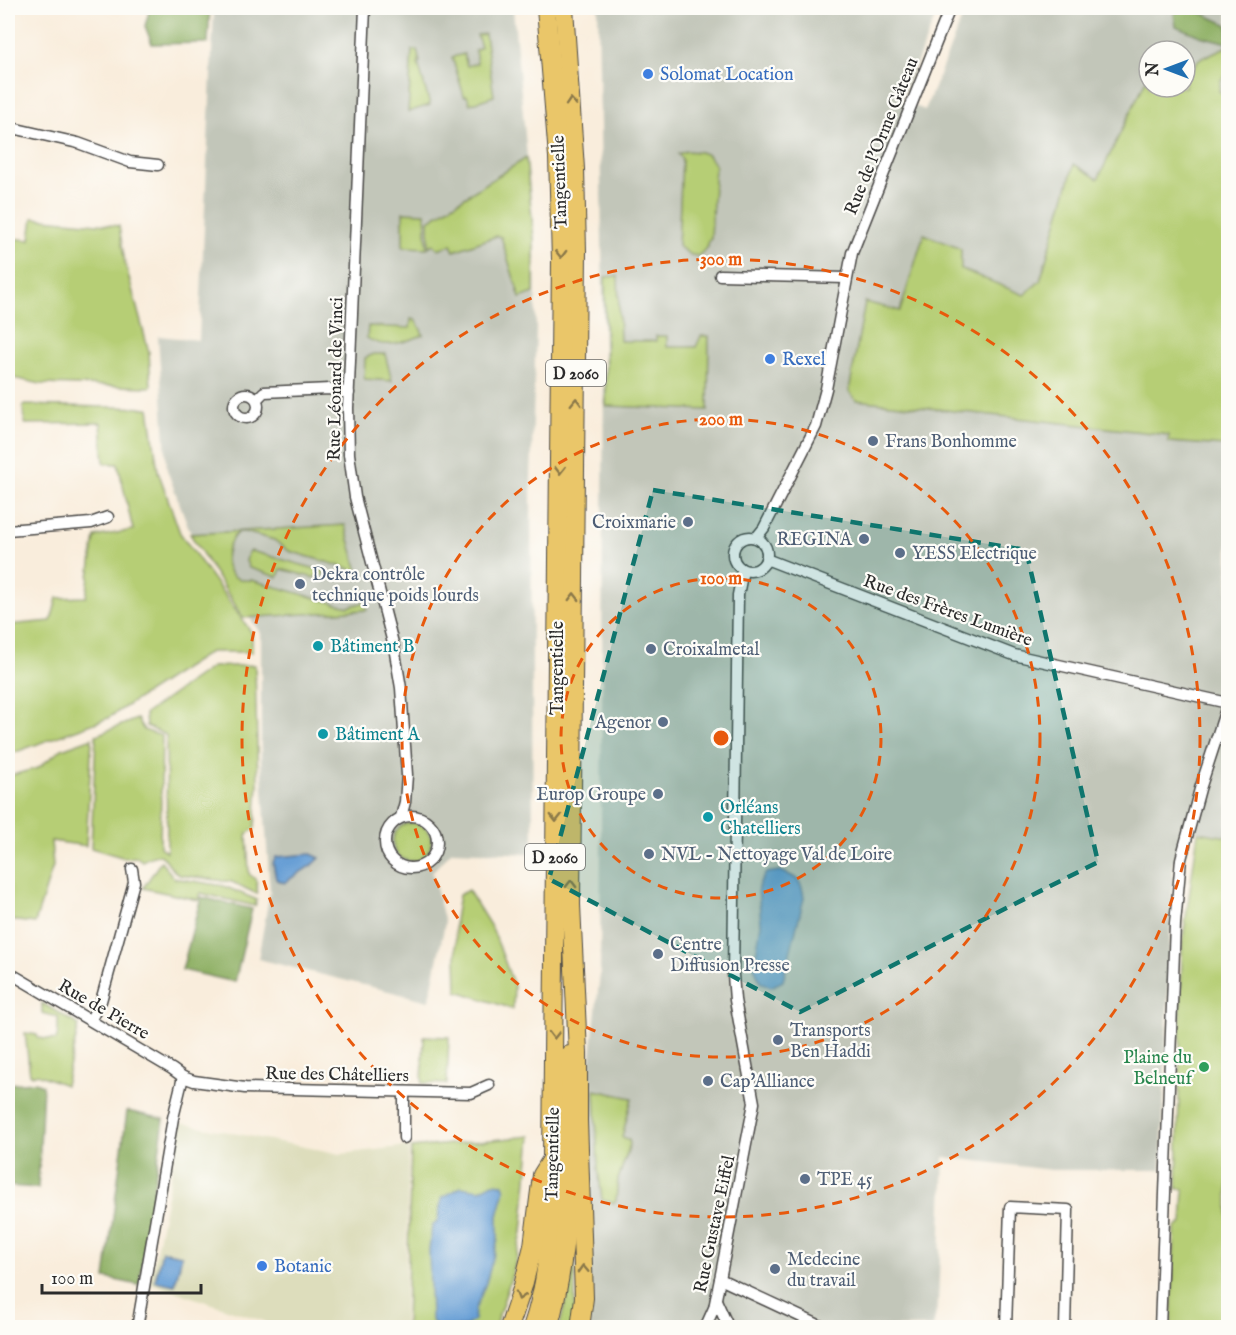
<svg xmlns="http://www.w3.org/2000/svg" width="1236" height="1335" font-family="'IM FELL English',serif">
<rect width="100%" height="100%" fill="#fdfcf7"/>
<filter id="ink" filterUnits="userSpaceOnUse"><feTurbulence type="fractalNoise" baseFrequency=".0167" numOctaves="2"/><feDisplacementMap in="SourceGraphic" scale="12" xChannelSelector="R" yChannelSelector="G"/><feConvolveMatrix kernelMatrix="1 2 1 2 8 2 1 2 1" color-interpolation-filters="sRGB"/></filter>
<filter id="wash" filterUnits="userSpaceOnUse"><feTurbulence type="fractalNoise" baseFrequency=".008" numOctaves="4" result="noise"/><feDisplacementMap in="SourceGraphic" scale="24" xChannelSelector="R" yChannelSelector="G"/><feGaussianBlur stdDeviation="1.35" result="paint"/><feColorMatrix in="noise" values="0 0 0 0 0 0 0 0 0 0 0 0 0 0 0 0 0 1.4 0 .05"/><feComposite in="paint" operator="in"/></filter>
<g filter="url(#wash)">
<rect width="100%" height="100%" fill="#f9eddc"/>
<!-- built -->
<polygon fill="#ddddbc" points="181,1123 341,1154 409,1146 404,1327 272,1327 263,1321 150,1283"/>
<!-- industrial -->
<g fill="#c2c6b9" fill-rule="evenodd">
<polygon points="214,8 513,8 535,240 536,330 531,478 533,854 452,851 432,872 445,923 429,1001 258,959 270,891 261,760 261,634 191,534 167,470 158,336 199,340"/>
<path d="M 598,8 L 939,8 L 901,101 L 925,110 L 966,8 L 1228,8 L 1228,836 L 1185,829 L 1173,866 L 1161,1170 L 1051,1170 L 944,1157 L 938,1302 L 933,1327 L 586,1328 L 585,1109 L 600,974 L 604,362 ZM 1149,51 L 1185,51 L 1185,87 L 1149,87 Z"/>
</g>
<!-- green -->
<g fill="#b6ce74" stroke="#707c50" stroke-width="1.5">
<polygon points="485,34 494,96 470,104 467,96 464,96 452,57 464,54 467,66 477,63 475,50 481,47 477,35"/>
<polygon points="1228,46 1228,72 1221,80 1219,91 1228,98 1228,441 1225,446 1168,442 1169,435 856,400 849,391 865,302 900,311 924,234 961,249 961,269 1024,295 1040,281 1074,164 1098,179 1146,80 1149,79 1149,87 1185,87 1185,74 1189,73 1199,59"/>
<polygon points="412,50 417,50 420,62 418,63 430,105 408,112"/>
<polygon points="686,151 700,152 708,155 715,165 711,239 708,241 708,247 698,256 691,255 678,246 682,159 678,154"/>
<polygon points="526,158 534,240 534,293 520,298 501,237 497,236 454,251 451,245 438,249 433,244 429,247 429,220"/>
<polygon points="403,212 425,213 427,248 403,247"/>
<polygon points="33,218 119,226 125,263 149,352 151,387 41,384 8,377 8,238 30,240"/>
<polygon points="618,276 620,341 656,341 656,336 667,336 667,347 696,347 701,336 709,336 708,410 606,406 605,277"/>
<path d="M 411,319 L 415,320 L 420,327 L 423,335 C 406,342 384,350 367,338 L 368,326 L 410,328 Z"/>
<polygon points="374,354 385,354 392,381 364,379 365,358"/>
<polygon points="23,405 149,408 158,471 180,533 252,633 252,652 210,652 108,718 8,755 8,625 51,621 57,598 86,597 95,537 133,530 118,464 104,463 101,423 25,424"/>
<path d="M 345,525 L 359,575 L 350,569 L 289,551 L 274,540 L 245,532 L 238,532 C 221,548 220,583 251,580 L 348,607 L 365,602 L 367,610 L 243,618 L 190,534 Z"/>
<polygon points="251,551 324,571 324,573 320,577 315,576 314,578 281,569 278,577 249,568 246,561 248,553"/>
<path d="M 255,665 L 258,784 L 255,828 L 247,834 L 249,874 C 258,880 258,884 257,894 L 232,882 L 179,875 C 162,863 169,846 142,861 L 137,857 L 125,858 L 91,848 L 96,735 L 137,719 L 144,730 L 162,736 L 160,847 L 167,852 L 166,735 L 146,726 L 145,714 L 212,667 Z"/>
<polygon points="92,738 86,846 51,841 53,866 35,923 8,920 8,776 38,768 62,749"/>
<circle cx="412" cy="842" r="19"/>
<polygon points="1198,832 1228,837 1228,1327 1171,1327 1175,1228 1182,1223 1184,1189 1177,1189 1182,945"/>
<polygon points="161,861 174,878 224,886 257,900 255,906 200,893 198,900 143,888"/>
<polygon points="468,890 493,930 514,986 513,1009 457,991 455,920 459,895"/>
<polygon points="42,1003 79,1025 65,1085 37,1074 30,1075 25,1033 37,1035 38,1038 56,1040 58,1032 58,1017 42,1013"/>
<polygon points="424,1036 449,1037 447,1084 422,1083"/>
<polygon points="595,1090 632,1098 622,1137 629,1140 630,1144 618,1180 616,1201 614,1203 602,1200 598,1168"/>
<polygon points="531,1136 522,1232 514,1269 495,1327 406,1328 411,1148"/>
<polygon points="575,1248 575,1327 559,1328 568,1293"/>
</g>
<!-- forest -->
<g fill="#90b166" stroke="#5e6e48" stroke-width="1.5">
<polygon points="150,8 210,8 208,43 152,44 145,26"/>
<polygon points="1183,8 1190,8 1228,25 1228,43 1200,36 1176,26 1174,14"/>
<polygon points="201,897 252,909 235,982 182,970"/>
<polygon points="35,1082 43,1085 38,1188 8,1186 8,1084"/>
<polygon points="127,1111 164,1119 139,1285 105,1278"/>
</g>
<!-- water -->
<g fill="#679fd5" stroke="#496580" stroke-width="1.5">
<polygon points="311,854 320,858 315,863 284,883 276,879 273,863 276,857"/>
<path d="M 780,871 C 797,877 802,880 804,898 L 783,981 L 771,987 L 760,982 L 754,966 L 761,924 L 758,887 L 766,873 Z"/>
<polygon points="493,1183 503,1184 505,1190 498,1216 498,1240 486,1283 475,1310 474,1320 465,1327 438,1327 431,1320 429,1250 432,1226 437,1222 442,1198 461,1187 480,1190"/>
<polygon points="162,1251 182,1255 175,1285 155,1281"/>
</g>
</g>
<g filter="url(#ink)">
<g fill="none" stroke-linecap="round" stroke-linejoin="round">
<defs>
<g id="minor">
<polyline points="365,8 348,408 349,454 355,497 394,647 401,688 407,775 405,802 401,817"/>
<polyline points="8,127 78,143 130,162 158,165"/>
<polyline points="720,275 846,278"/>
<circle cx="246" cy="406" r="12"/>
<polyline points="257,399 264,392 330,389 349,393"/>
<polyline points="8,530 91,523 108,517"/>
<circle cx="750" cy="554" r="17"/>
<polyline points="756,538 764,528 816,426 826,389 852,253 950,8"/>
<polyline points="766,559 1014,655 1228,703"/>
<circle cx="411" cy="842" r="26"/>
<polyline points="8,972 172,1069 183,1077 194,1081 245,1088 471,1093 489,1085"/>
<polyline points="91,1019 101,1001 134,882 132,869"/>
<polyline points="404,1092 404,1138"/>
<polyline points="720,1279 825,1328"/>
<polyline points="716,1300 727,1324 725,1328"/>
<polyline points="137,1328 173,1118 183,1077"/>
<polyline points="705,1328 714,1308 720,1279 754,1103 735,1000 733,975 738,595 743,570"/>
<polyline points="1006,1328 1010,1207 1068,1210 1065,1328"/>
<polyline points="1160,1328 1175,924 1181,859 1200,789 1228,703"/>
</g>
<g id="primary">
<path d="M 532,1328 C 551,1274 552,1214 552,1159"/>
<path d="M 548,1328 C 574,1240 568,1146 569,1055"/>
</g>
<g id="trunk">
<polyline points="564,8 575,169 577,251 571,905 578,1053 578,1120 583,1265 584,1298 580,1328"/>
<polyline points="509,1328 523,1286 533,1246 542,1175 552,1159 561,260 558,157 546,8"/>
</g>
</defs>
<!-- minor casing -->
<use href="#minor" stroke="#4a4846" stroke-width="13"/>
<!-- primary casing -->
<use href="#primary" stroke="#4a4846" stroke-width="20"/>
<!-- trunk casing -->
<use href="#trunk" stroke="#4a4846" stroke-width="20"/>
<!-- minor -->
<use href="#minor" stroke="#fff" stroke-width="10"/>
<!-- primary -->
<use href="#primary" stroke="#eac669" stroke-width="18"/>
<!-- trunk -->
<use href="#trunk" stroke="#eac669" stroke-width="18"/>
</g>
<!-- one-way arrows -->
<defs><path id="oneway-chevron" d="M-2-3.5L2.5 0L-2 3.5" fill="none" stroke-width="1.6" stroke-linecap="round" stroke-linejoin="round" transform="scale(1.5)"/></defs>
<g stroke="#8a784a">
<use href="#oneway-chevron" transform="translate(571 102) rotate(-94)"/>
<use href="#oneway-chevron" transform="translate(561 254) rotate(89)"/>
<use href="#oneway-chevron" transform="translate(576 402) rotate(-89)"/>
<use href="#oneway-chevron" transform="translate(560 470) rotate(91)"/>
<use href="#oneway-chevron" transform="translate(574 597) rotate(-90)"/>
<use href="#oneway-chevron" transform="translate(556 818) rotate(90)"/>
<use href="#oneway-chevron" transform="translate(571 884) rotate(-89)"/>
<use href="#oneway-chevron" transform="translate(554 1035) rotate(91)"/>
<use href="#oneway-chevron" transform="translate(583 1269) rotate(-92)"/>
<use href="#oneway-chevron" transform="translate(520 1296) rotate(107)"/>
</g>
</g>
<!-- marked area -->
<path fill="#0f766e" fill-opacity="0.2" stroke="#0f766e" stroke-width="4.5" stroke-dasharray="12 8" stroke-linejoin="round" d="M 653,490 L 1026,550 L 1098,862 L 800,1012 L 549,879 Z"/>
<!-- distance rings -->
<g fill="none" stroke="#e8590c" stroke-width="3" stroke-dasharray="10 8">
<circle cx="721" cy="738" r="160"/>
<circle cx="721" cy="738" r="319"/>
<circle cx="721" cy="738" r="479"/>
</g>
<!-- markers -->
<g fill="#3f7fe0" stroke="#fdfcf7" stroke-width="2">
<circle cx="648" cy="74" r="6"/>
<circle cx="770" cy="359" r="6"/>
<circle cx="262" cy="1266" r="6"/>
</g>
<g fill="#5c6f8a" stroke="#fdfcf7" stroke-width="2">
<circle cx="873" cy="441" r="6"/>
<circle cx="688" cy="522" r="6"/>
<circle cx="864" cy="539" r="6"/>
<circle cx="900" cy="553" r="6"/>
<circle cx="300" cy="584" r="6"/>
<circle cx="651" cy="649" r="6"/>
<circle cx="663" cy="722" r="6"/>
<circle cx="658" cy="794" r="6"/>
<circle cx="649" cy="854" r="6"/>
<circle cx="658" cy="954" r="6"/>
<circle cx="778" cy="1040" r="6"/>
<circle cx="708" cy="1081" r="6"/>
<circle cx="805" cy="1179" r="6"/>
<circle cx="775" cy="1269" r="6"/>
</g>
<g fill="#0f9aa8" stroke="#fdfcf7" stroke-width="2">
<circle cx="318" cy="646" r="6"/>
<circle cx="323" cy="734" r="6"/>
<circle cx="708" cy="817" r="6"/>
</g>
<circle fill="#2e9e5b" stroke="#fdfcf7" stroke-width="2" cx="1204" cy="1067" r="6"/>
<g text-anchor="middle" stroke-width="4.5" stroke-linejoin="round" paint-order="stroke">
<!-- shield labels -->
<g fill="#fdfcf7" stroke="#6a6a68" stroke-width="1.5">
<rect x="546" y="360" width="60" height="26" rx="4.5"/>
<rect x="525" y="844" width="60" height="26" rx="4.5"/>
</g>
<g font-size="16" font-weight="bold" fill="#2b2b2b">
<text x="576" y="379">D 2060</text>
<text x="555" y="863">D 2060</text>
</g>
<!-- shop labels -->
<g font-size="18" fill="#366cbe" stroke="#fdfcf7" text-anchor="start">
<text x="660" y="80">Solomat Location</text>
<text x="782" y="365">Rexel</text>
<text x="274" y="1272">Botanic</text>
</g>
<!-- street labels -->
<g font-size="18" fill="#2b2b2b" stroke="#fdfcf7">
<text transform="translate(881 136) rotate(-68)" y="6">Rue de l'Orme Gâteau</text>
<text transform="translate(559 182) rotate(-92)" y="6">Tangentielle</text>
<text transform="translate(335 379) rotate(-89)" y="6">Rue Léonard de Vinci</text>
<text transform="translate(948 610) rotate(20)" y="6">Rue des Frères Lumière</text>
<text transform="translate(557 668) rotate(-90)" y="6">Tangentielle</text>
<text transform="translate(104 1009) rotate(30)" y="6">Rue de Pierre</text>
<text transform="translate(337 1074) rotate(1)" y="6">Rue des Châtelliers</text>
<text transform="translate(552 1154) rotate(-89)" y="6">Tangentielle</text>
<text transform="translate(714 1224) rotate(-78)" y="6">Rue Gustave Eiffel</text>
</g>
<!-- service labels -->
<g font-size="18" fill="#4e5e75" stroke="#fdfcf7" text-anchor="start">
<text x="885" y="447">Frans Bonhomme</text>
<text x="676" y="528" text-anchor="end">Croixmarie</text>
<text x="852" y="545" text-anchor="end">REGINA</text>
<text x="912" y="559">YESS Electrique</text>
<text x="312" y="580">Dekra contrôle<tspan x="312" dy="21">technique poids lourds</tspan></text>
<text x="663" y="655">Croixalmetal</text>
<text x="651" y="728" text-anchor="end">Agenor</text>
<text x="646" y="800" text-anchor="end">Europ Groupe</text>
<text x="661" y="860">NVL - Nettoyage Val de Loire</text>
<text x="670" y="950">Centre<tspan x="670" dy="21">Diffusion Presse</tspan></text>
<text x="790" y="1036">Transports<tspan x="790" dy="21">Ben Haddi</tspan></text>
<text x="720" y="1087">Cap'Alliance</text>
<text x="817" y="1185">TPE 45</text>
<text x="787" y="1265">Medecine<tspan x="787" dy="21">du travail</tspan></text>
</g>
<!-- culture labels -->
<g font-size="18" fill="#0d838f" stroke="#fdfcf7" text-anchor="start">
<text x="330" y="652">Bâtiment B</text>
<text x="335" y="740">Bâtiment A</text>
<text x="720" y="813">Orléans<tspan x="720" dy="21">Chatelliers</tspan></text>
</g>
<!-- leisure labels -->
<g font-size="18" fill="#27864d" stroke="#fdfcf7" text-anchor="end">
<text x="1192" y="1063">Plaine du<tspan x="1192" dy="21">Belneuf</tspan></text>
</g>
</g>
<circle cx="721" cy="738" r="9" fill="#e8590c" stroke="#fdfcf7" stroke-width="3"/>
<g font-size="18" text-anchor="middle" font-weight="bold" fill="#e8590c" stroke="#fdfcf7" stroke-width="4.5" stroke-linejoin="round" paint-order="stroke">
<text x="721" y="265">300 m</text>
<text x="721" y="425">200 m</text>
<text x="721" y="584">100 m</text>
</g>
<!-- margin -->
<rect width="1236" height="1335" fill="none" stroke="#fdfcf7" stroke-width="30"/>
<!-- north arrow -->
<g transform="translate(1167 69) rotate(270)"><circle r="28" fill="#fdfcf7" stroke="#a9a8a5" stroke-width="1.5"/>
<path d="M0-4.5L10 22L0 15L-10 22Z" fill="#1f6fb2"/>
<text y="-9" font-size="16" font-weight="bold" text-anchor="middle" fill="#2b2b2b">N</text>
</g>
<!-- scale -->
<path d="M42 1284v9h159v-9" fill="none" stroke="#2b2b2b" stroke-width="3"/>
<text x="51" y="1284" font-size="18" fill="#2b2b2b" stroke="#fdfcf7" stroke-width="4.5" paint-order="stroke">100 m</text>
</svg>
